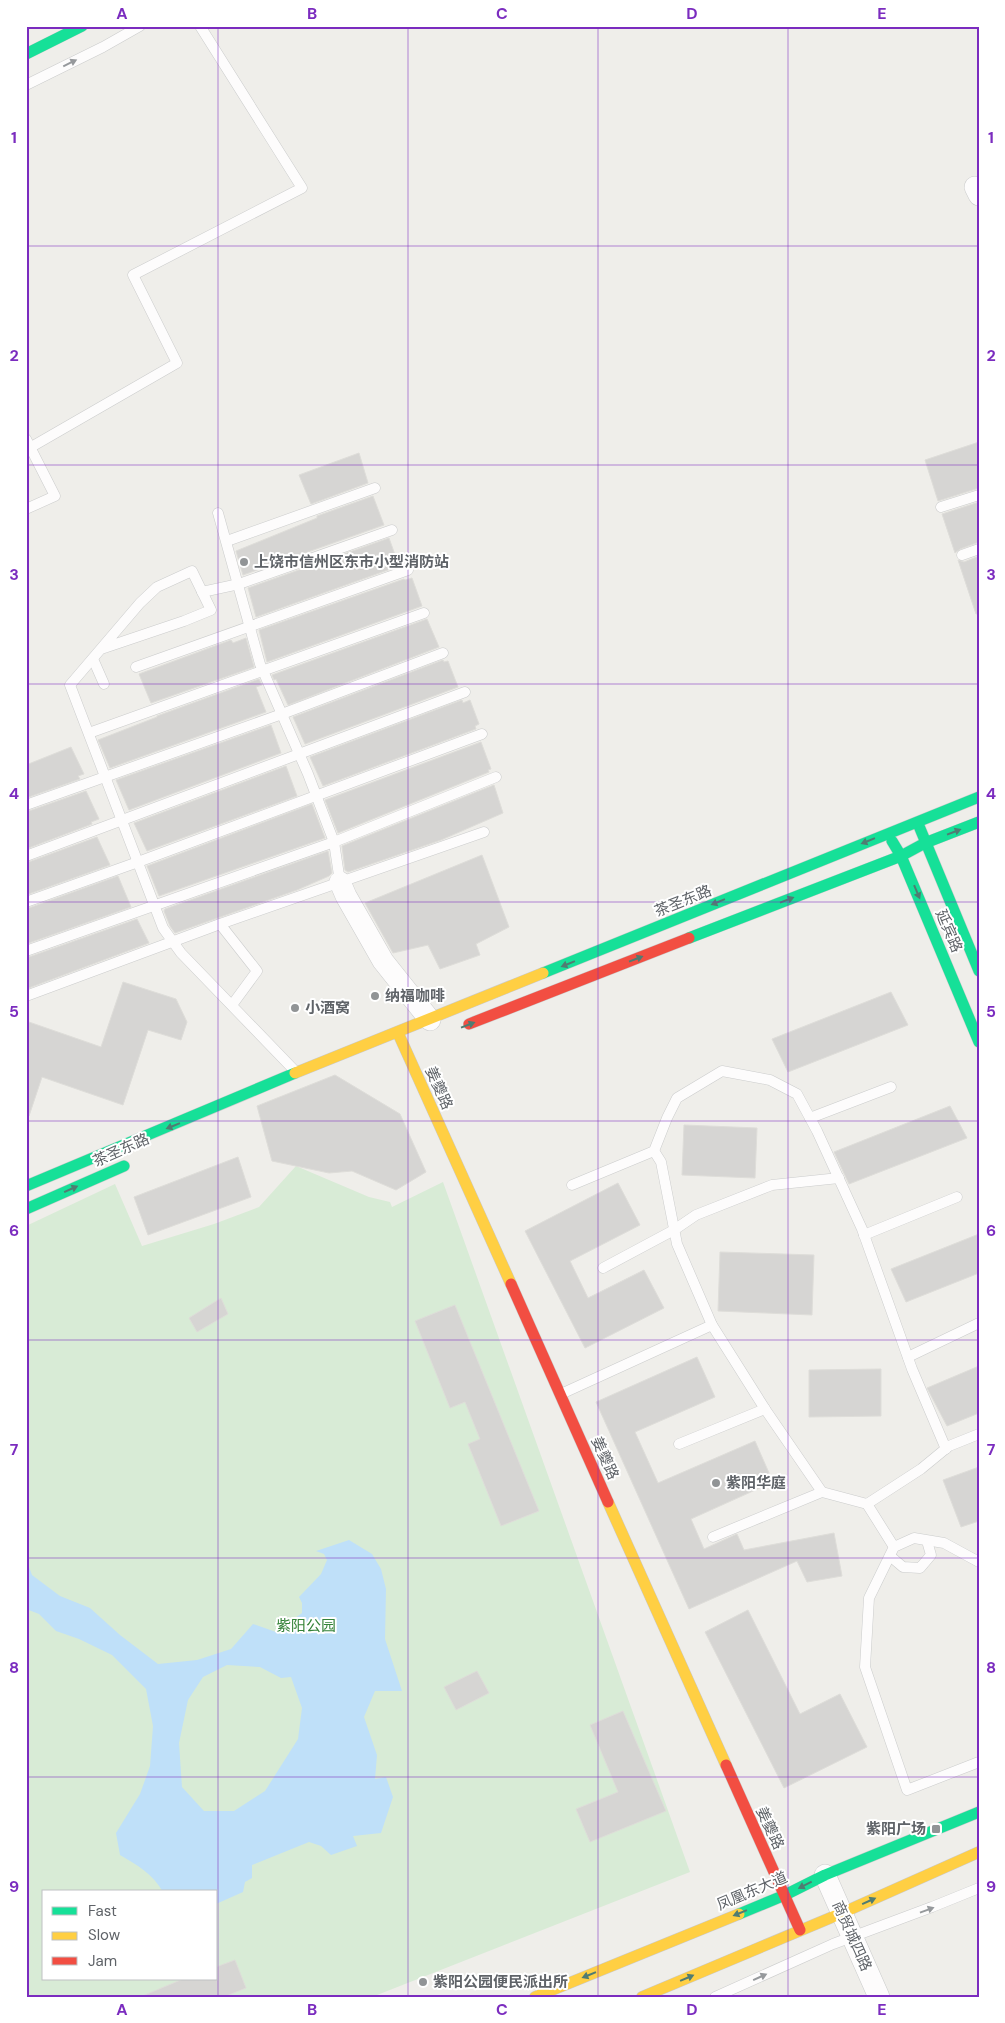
<svg xmlns="http://www.w3.org/2000/svg" width="1005" height="2023" font-family="'DM Sans','Noto Sans SC',sans-serif">
<rect width="100%" height="100%" fill="#efeeea"/>
<!-- green -->
<path fill="#d8ebd6" fill-rule="evenodd" d="M 296,1166 L 369,1197 L 390,1202 L 392,1207 L 443,1182 L 690,1872 L 372,1997 L 26,1997 L 26,1226 L 115,1184 L 142,1246 L 214,1224 L 259,1207 ZM 44,1892 L 216,1892 L 216,1979 L 44,1979 Z"/>
<!-- water -->
<path fill="#bfe0f9" fill-rule="evenodd" d="M 349,1540 L 372,1554 L 381,1569 L 386,1589 L 385,1639 L 402,1691 L 375,1691 L 364,1717 L 377,1755 L 375,1779 L 386,1777 L 393,1797 L 381,1833 L 353,1836 L 357,1846 L 331,1855 L 321,1846 L 309,1842 L 252,1865 L 252,1878 L 245,1882 L 243,1892 L 216,1904 L 216,1892 L 163,1892 C 153,1874 137,1865 120,1855 L 116,1833 L 140,1794 L 150,1766 L 153,1726 L 146,1689 L 112,1655 L 79,1639 L 56,1631 L 39,1614 L 26,1609 L 26,1559 L 32,1575 L 60,1596 L 90,1608 L 120,1635 L 158,1664 L 197,1660 L 231,1649 L 253,1624 L 276,1632 L 302,1613 L 302,1603 L 299,1597 L 321,1574 L 327,1560 L 324,1554 L 316,1551 ZM 227,1665 L 260,1667 L 281,1678 L 291,1677 L 302,1708 L 298,1739 L 265,1791 L 234,1811 L 204,1811 L 182,1787 L 179,1743 L 188,1700 L 203,1677 Z"/>
<!-- building -->
<g fill="#d6d5d3" stroke="#deddd9">
<polygon points="979,442 979,488 938,501 925,460"/>
<polygon points="359,453 368,483 311,504 299,475"/>
<polygon points="373,496 384,525 243,575 236,551 317,518 317,516"/>
<polygon points="979,502 979,542 960,549 955,553 942,514"/>
<polygon points="389,538 399,566 256,617 248,588"/>
<polygon points="979,556 979,614 976,614 958,560 964,562"/>
<polygon points="412,578 422,606 267,662 259,630 404,579 405,580"/>
<polygon points="427,619 439,647 288,705 276,679 274,680 272,675"/>
<polygon points="246,638 254,667 151,703 139,674 231,640 233,643"/>
<polygon points="443,660 444,662 448,661 458,687 305,744 293,717"/>
<polygon points="259,679 262,685 256,687 266,712 110,768 98,740 157,717 157,716"/>
<polygon points="462,700 463,703 470,700 479,724 475,726 476,729 323,786 310,757"/>
<polygon points="271,725 281,753 129,810 116,780"/>
<polygon points="481,742 491,769 488,770 489,772 338,833 325,800"/>
<polygon points="71,747 84,774 78,776 80,779 26,798 26,765"/>
<polygon points="286,766 297,796 147,851 134,823"/>
<polygon points="494,785 503,813 441,840 348,872 345,870 342,846"/>
<polygon points="86,791 99,819 91,822 92,824 26,849 26,812"/>
<polygon points="312,804 325,838 159,896 147,866"/>
<polygon points="97,837 110,865 26,895 26,863"/>
<polygon points="328,851 332,873 329,876 297,890 175,933 170,926 164,911 165,909"/>
<polygon points="482,855 509,927 476,944 480,955 440,969 428,945 393,953 365,903"/>
<polygon points="118,876 131,907 26,944 26,909"/>
<polygon points="137,919 149,943 26,989 26,958"/>
<polygon points="123,982 176,999 187,1022 181,1040 148,1030 123,1105 42,1077 29,1116 26,1115 26,1021 101,1047"/>
<polygon points="891,992 908,1025 788,1072 772,1039"/>
<polygon points="335,1075 400,1114 426,1172 396,1190 352,1171 329,1173 272,1161 257,1106"/>
<polygon points="950,1106 967,1138 849,1184 834,1152"/>
<polygon points="684,1125 757,1128 755,1178 682,1175"/>
<polygon points="238,1157 251,1197 148,1235 134,1197"/>
<polygon points="618,1183 640,1225 570,1261 588,1298 644,1270 664,1308 585,1348 525,1231"/>
<polygon points="979,1234 979,1273 906,1302 891,1269"/>
<polygon points="720,1252 814,1255 812,1315 718,1311"/>
<polygon points="221,1298 228,1314 197,1332 189,1318"/>
<polygon points="455,1305 539,1511 501,1526 468,1444 480,1439 465,1402 450,1408 415,1321"/>
<polygon points="697,1357 715,1397 635,1432 658,1483 755,1441 773,1482 691,1519 704,1549 737,1534 744,1550 834,1533 842,1576 807,1582 797,1561 689,1609 596,1402"/>
<polygon points="979,1366 979,1413 947,1426 927,1388"/>
<polygon points="881,1369 881,1416 809,1417 809,1370"/>
<polygon points="979,1467 979,1521 961,1527 943,1480"/>
<polygon points="748,1610 800,1714 840,1694 867,1747 784,1788 705,1632"/>
<polygon points="477,1671 489,1693 456,1710 444,1687"/>
<polygon points="623,1711 666,1811 590,1842 576,1809 618,1792 590,1725"/>
<polygon points="235,1960 246,1988 224,1997 140,1997 183,1979 216,1979 216,1967"/>
</g>
<g fill="none" stroke-linecap="round" stroke-linejoin="round">
<defs>
<g id="lane">
<polyline points="26,85 103,47 140,26"/>
<polyline points="26,439 55,496 26,509"/>
<polyline points="26,450 177,363 133,275 302,188 200,26"/>
<polyline points="941,507 979,495"/>
<polyline points="218,513 260,664 308,774 334,842 340,882"/>
<polyline points="227,541 375,488"/>
<polyline points="962,555 979,549"/>
<polyline points="202,592 239,584 392,530"/>
<polyline points="101,649 184,621 211,610 192,571 157,587 140,603 70,685 163,928 181,953 296,1072"/>
<polyline points="93,659 104,684"/>
<polyline points="136,667 408,570"/>
<polyline points="89,733 424,613"/>
<polyline points="26,805 282,714 443,653"/>
<polyline points="26,856 465,692"/>
<polyline points="26,902 138,862 482,734"/>
<polyline points="220,924 484,832"/>
<polyline points="26,951 334,842 496,777"/>
<polyline points="26,996 220,924 257,971 232,1005"/>
<polyline points="810,1118 891,1087"/>
<polyline points="654,1151 667,1118 677,1098 722,1071 770,1080 797,1094 817,1131 862,1229 912,1369 946,1449"/>
<polyline points="572,1185 654,1151 661,1162 677,1244 712,1325 765,1409 822,1492 867,1504 894,1547"/>
<polyline points="864,1235 957,1197"/>
<polyline points="603,1268 674,1230 696,1215 772,1185 839,1178"/>
<polyline points="908,1357 979,1323"/>
<polyline points="561,1394 712,1325"/>
<polyline points="679,1444 765,1409"/>
<polyline points="867,1504 921,1469 949,1446 979,1434"/>
<polyline points="713,1537 822,1492"/>
<polyline points="890,1556 903,1567 920,1568 931,1555 927,1541"/>
<polyline points="979,1562 944,1543 914,1538 894,1547 869,1598 865,1667 907,1790 979,1762"/>
<polyline points="715,1997 833,1944 932,1907 979,1888"/>
</g>
<g id="street">
<polyline points="975,187 979,195"/>
<polyline points="340,882 346,896 383,961 430,1020"/>
<polyline points="825,1875 879,1997"/>
</g>
<g id="fast">
<polyline points="26,54 82,26"/>
<polyline points="919,826 979,971"/>
<polyline points="892,841 901,856 979,1042"/>
<polyline points="689,938 901,856 925,843 979,822"/>
<polyline points="543,973 979,797"/>
<polyline points="26,1186 295,1073"/>
<polyline points="26,1209 124,1166"/>
<polyline points="739,1914 785,1895 825,1875 979,1812"/>
</g>
<g id="slow">
<polyline points="398,1033 511,1284"/>
<polyline points="295,1073 543,973"/>
<polyline points="608,1502 726,1765"/>
<polyline points="535,1997 739,1914"/>
<polyline points="642,1997 842,1913 979,1852"/>
</g>
<g id="jam">
<polyline points="469,1024 689,938"/>
<polyline points="511,1284 608,1502"/>
<polyline points="726,1765 800,1930"/>
</g>
</defs>
<!-- lane casing -->
<use href="#lane" stroke="#cbcccc" stroke-width="11"/>
<!-- street casing -->
<use href="#street" stroke="#cbcccc" stroke-width="22"/>
<!-- fast casing -->
<use href="#fast" stroke="#cacacb" stroke-width="12"/>
<!-- slow casing -->
<use href="#slow" stroke="#cacacb" stroke-width="12"/>
<!-- jam casing -->
<use href="#jam" stroke="#cacacb" stroke-width="12"/>
<!-- lane -->
<use href="#lane" stroke="#fdfcfc" stroke-width="10"/>
<!-- street -->
<use href="#street" stroke="#fdfcfc" stroke-width="21"/>
<!-- fast -->
<use href="#fast" stroke="#16e098" stroke-width="11"/>
<!-- slow -->
<use href="#slow" stroke="#ffcf43" stroke-width="11"/>
<!-- jam -->
<use href="#jam" stroke="#f24e42" stroke-width="11"/>
</g>
<!-- one-way arrows -->
<defs><path id="oneway-solid" d="M-6-.8H1V-3.2L6.5 0L1 3.2V.8H-6Z" transform="scale(1.25)"/></defs>
<g fill="#96999c">
<use href="#oneway-solid" transform="translate(70 63) rotate(-26)"/>
<use href="#oneway-solid" transform="translate(927 1910) rotate(-20)"/>
<use href="#oneway-solid" transform="translate(760 1977) rotate(-24)"/>
</g>
<g fill="#507c72">
<use href="#oneway-solid" transform="translate(954 832) rotate(-21)"/>
<use href="#oneway-solid" transform="translate(868 841) rotate(158)"/>
<use href="#oneway-solid" transform="translate(917 892) rotate(67)"/>
<use href="#oneway-solid" transform="translate(787 900) rotate(-21)"/>
<use href="#oneway-solid" transform="translate(718 902) rotate(158)"/>
<use href="#oneway-solid" transform="translate(636 959) rotate(-21)"/>
<use href="#oneway-solid" transform="translate(568 964) rotate(158)"/>
<use href="#oneway-solid" transform="translate(468 1025) rotate(-21)"/>
<use href="#oneway-solid" transform="translate(173 1126) rotate(158)"/>
<use href="#oneway-solid" transform="translate(71 1189) rotate(-24)"/>
<use href="#oneway-solid" transform="translate(805 1885) rotate(153)"/>
<use href="#oneway-solid" transform="translate(869 1901) rotate(-24)"/>
<use href="#oneway-solid" transform="translate(740 1913) rotate(158)"/>
<use href="#oneway-solid" transform="translate(589 1975) rotate(158)"/>
<use href="#oneway-solid" transform="translate(687 1978) rotate(-23)"/>
</g>
<!-- grid -->
<path fill="none" stroke="#7b2cbf" stroke-width="1" stroke-opacity="0.55" d="M 218,26 L 218,1997M 408,26 L 408,1997M 598,26 L 598,1997M 788,26 L 788,1997M 26,246 L 979,246M 26,465 L 979,465M 26,684 L 979,684M 26,902 L 979,902M 26,1121 L 979,1121M 26,1340 L 979,1340M 26,1558 L 979,1558M 26,1777 L 979,1777"/>
<!-- markers -->
<g fill="#919496" stroke="#fff" stroke-width="2">
<circle cx="244" cy="562" r="5"/>
<circle cx="375" cy="996" r="5"/>
<circle cx="295" cy="1008" r="5"/>
<circle cx="716" cy="1483" r="5"/>
<rect x="931" y="1824" width="10" height="10" rx="2.5"/>
<circle cx="423" cy="1982" r="5"/>
</g>
<g text-anchor="middle" stroke-width="4" stroke-linejoin="round" paint-order="stroke">
<!-- poi labels -->
<g font-size="15" font-weight="bold" fill="#5f6368" stroke="#fff" text-anchor="start">
<text x="254" y="567">上饶市信州区东市小型消防站</text>
<text x="385" y="1001">纳福咖啡</text>
<text x="305" y="1013">小酒窝</text>
<text x="726" y="1488">紫阳华庭</text>
<text x="926" y="1834" text-anchor="end">紫阳广场</text>
<text x="433" y="1987">紫阳公园便民派出所</text>
</g>
<!-- street labels -->
<g font-size="15" fill="#5f6368" stroke="#fff">
<text transform="translate(683 901) rotate(-22)" y="5">茶圣东路</text>
<text transform="translate(949 931) rotate(67)" y="5">延宾路</text>
<text transform="translate(439 1088) rotate(66)" y="5">姜夔路</text>
<text transform="translate(121 1150) rotate(-24)" y="5">茶圣东路</text>
<text transform="translate(605 1458) rotate(66)" y="5">姜夔路</text>
<text transform="translate(770 1828) rotate(65)" y="5">姜夔路</text>
<text transform="translate(752 1891) rotate(-23)" y="5">凤凰东大道</text>
<text transform="translate(852 1936) rotate(66)" y="5">商贸城四路</text>
</g>
<!-- park labels -->
<g font-size="15" fill="#348238" stroke="#fff">
<text x="306" y="1631">紫阳公园</text>
</g>
</g>
<!-- border -->
<rect width="1005" height="2023" fill="none" stroke="#ffffff" stroke-width="55"/>
<!-- legend -->
<rect x="42" y="1890" width="175" height="90" fill="#ffffff" stroke="#bfc1c3"/>
<rect x="52" y="1907" width="25" height="8" fill="#16e098" stroke="#bfc1c3"/>
<text x="88" y="1916" font-size="15" fill="#5f6368">Fast</text>
<rect x="52" y="1932" width="25" height="8" fill="#ffcf43" stroke="#bfc1c3"/>
<text x="88" y="1940" font-size="15" fill="#5f6368">Slow</text>
<rect x="52" y="1957" width="25" height="8" fill="#f24e42" stroke="#bfc1c3"/>
<text x="88" y="1966" font-size="15" fill="#5f6368">Jam</text>
<rect x="28" y="28" width="950" height="1968" fill="none" stroke="#7b2cbf" stroke-width="2"/>
<g font-size="16" text-anchor="middle" font-weight="bold" fill="#7b2cbf">
<text x="122" y="19">A</text>
<text x="312" y="19">B</text>
<text x="502" y="19">C</text>
<text x="692" y="19">D</text>
<text x="882" y="19">E</text>
<text x="14" y="143">1</text>
<text x="991" y="143">1</text>
<text x="14" y="361">2</text>
<text x="991" y="361">2</text>
<text x="14" y="580">3</text>
<text x="991" y="580">3</text>
<text x="14" y="799">4</text>
<text x="991" y="799">4</text>
<text x="14" y="1017">5</text>
<text x="991" y="1017">5</text>
<text x="14" y="1236">6</text>
<text x="991" y="1236">6</text>
<text x="14" y="1455">7</text>
<text x="991" y="1455">7</text>
<text x="14" y="1673">8</text>
<text x="991" y="1673">8</text>
<text x="14" y="1892">9</text>
<text x="991" y="1892">9</text>
<text x="122" y="2015">A</text>
<text x="312" y="2015">B</text>
<text x="502" y="2015">C</text>
<text x="692" y="2015">D</text>
<text x="882" y="2015">E</text>
</g>
</svg>
